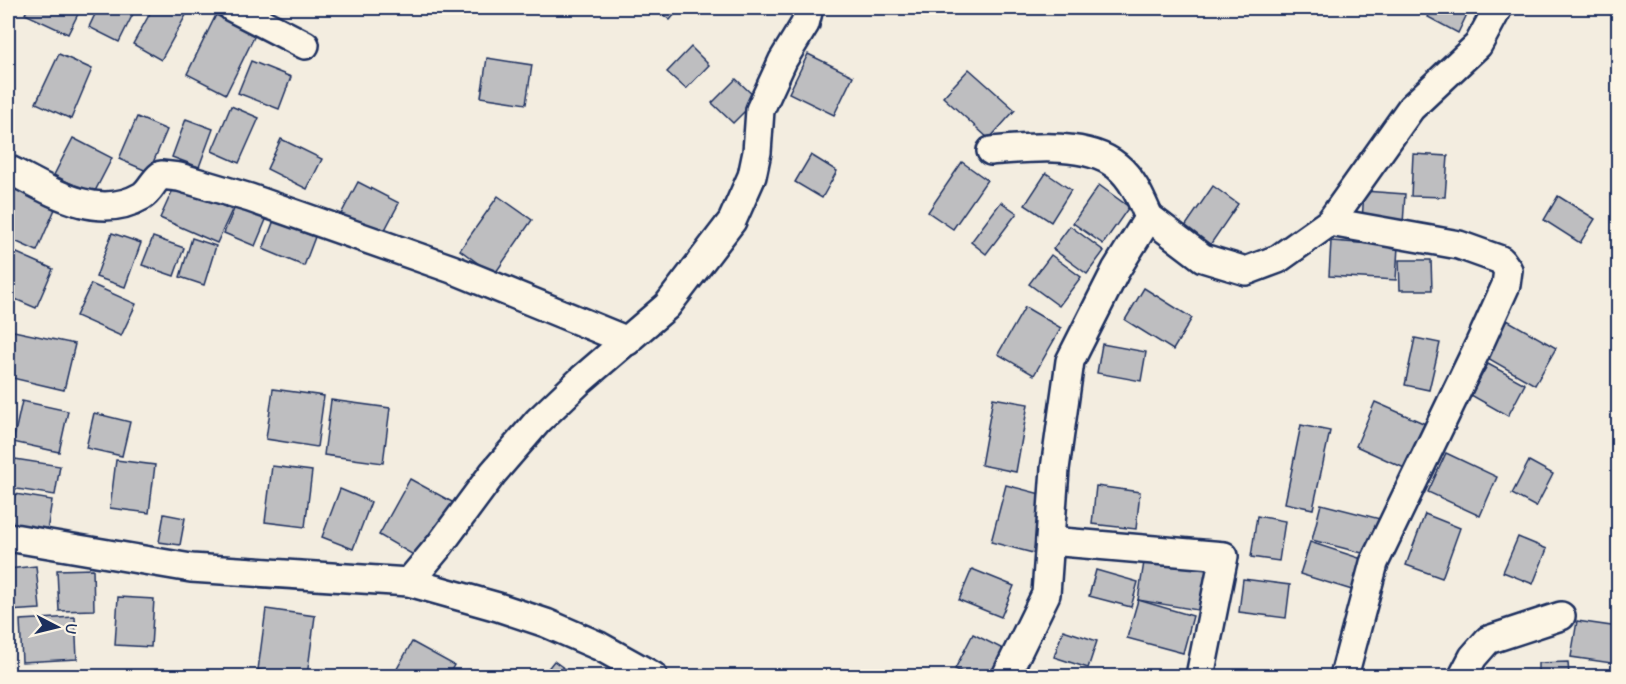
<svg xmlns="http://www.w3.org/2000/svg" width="1626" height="684" font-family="'Comic Neue',sans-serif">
<rect width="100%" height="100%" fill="#f3ede0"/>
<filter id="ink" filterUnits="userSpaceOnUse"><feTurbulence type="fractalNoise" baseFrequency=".0167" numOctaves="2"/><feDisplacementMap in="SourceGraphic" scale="12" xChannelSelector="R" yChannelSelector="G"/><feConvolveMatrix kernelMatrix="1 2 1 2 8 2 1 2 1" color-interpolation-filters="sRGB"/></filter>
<g filter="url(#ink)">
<!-- building -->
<g fill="#bebec0" stroke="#1b2f5e" stroke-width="1.5">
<polygon points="28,8 81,8 68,34 25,14"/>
<polygon points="98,8 136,8 119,42 89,27"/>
<polygon points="153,8 173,8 186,15 161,60 133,44"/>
<polygon points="654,8 680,8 670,20"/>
<polygon points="1433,8 1464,8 1469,10 1458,33 1428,17"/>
<polygon points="216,15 255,35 226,94 187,74"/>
<polygon points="691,47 709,65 686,89 667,72"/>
<polygon points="59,54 92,69 71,119 36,103"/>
<polygon points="808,54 853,76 834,115 789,93"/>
<polygon points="487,58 532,65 526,104 481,97"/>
<polygon points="251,61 291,77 279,109 238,93"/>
<polygon points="969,69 1015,110 989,139 943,97"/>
<polygon points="736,79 757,99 733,123 712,103"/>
<polygon points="231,106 259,118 239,163 212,151"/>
<polygon points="137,117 167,130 149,172 119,159"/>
<polygon points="186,119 213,129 199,167 172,157"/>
<polygon points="73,138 112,158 93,195 54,175"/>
<polygon points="281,139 322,159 307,189 267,169"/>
<polygon points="1413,154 1448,156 1445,197 1411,196"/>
<polygon points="811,155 837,171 822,198 795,182"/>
<polygon points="962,162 987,180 953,229 928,212"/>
<polygon points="1046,173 1071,190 1051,222 1025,205"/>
<polygon points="358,182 399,203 380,239 339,218"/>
<polygon points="17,183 58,202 37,251 8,238 8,205"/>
<polygon points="175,185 232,210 217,243 160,218"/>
<polygon points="1099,185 1129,207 1103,244 1073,223"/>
<polygon points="1213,186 1238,204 1210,245 1184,228"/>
<polygon points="1364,191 1405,194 1403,224 1362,221"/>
<polygon points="498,196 532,220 494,275 460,250"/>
<polygon points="1558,196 1595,219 1580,243 1544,220"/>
<polygon points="237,202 268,215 255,246 224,233"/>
<polygon points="1001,202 1017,213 986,254 971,242"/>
<polygon points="274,220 315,237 304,266 263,249"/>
<polygon points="1070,226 1104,251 1087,274 1053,249"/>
<polygon points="112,233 141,243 125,287 96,277"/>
<polygon points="153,237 184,248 174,276 142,265"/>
<polygon points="192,238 216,246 204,285 180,277"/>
<polygon points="1331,241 1398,246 1396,280 1329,276"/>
<polygon points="8,249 53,269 36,308 8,296"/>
<polygon points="1051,255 1081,277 1059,306 1029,284"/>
<polygon points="1399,260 1431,260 1432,290 1400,290"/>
<polygon points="91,284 136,304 121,336 76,316"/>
<polygon points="1144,288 1192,318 1173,350 1125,320"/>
<polygon points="1025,307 1061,328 1034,375 998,354"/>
<polygon points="1507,320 1556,348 1535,385 1486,357"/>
<polygon points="9,330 75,344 64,390 8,377 8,338"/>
<polygon points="1415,338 1440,343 1429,390 1405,385"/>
<polygon points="1102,344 1146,352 1141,381 1097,373"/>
<polygon points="1488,364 1525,384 1508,416 1471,395"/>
<polygon points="273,389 324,396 317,447 266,439"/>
<polygon points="993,398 1028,404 1016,472 981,465"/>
<polygon points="331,400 390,408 383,463 324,455"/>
<polygon points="22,401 68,411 59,452 13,442"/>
<polygon points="1375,402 1430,426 1411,471 1356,446"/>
<polygon points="94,413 130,422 122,456 86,448"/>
<polygon points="1301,425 1330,431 1313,509 1285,503"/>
<polygon points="1446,453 1497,477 1480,516 1428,492"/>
<polygon points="15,459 60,466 55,495 10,488"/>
<polygon points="116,460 155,465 149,513 110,508"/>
<polygon points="1529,461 1553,474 1536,507 1512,494"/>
<polygon points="272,466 312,471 305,527 265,522"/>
<polygon points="410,479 454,503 422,560 379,535"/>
<polygon points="1006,485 1048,496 1033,553 991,542"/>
<polygon points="1096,486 1140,492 1136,529 1092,524"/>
<polygon points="340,489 371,502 353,549 322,537"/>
<polygon points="15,494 52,500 47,531 9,525"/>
<polygon points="1321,504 1380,519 1370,555 1312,540"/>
<polygon points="164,514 185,518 180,545 159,542"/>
<polygon points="1425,514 1460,528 1442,578 1406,565"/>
<polygon points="1257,516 1285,521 1279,561 1251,557"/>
<polygon points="1518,537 1547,549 1533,584 1503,572"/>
<polygon points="1310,542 1362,559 1352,590 1300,574"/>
<polygon points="1145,556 1216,567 1209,612 1138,600"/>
<polygon points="36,566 40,609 8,611 8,569"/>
<polygon points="93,569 94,610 59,611 57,570"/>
<polygon points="972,569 1014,586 1001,617 959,600"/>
<polygon points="1096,570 1138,582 1131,607 1089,596"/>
<polygon points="1243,579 1290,585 1286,618 1239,612"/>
<polygon points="118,597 154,599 151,647 115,645"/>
<polygon points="1138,600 1193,616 1183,653 1127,638"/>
<polygon points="266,609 315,616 307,676 258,670"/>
<polygon points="75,617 77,659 22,662 20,620"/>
<polygon points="1577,621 1618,627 1618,664 1571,657"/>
<polygon points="1063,630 1097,641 1088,668 1054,657"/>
<polygon points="973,634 1013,654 1001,676 971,676 955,669"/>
<polygon points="412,642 454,665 448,676 393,676"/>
<polygon points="554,661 575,676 542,676"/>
<polygon points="1568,662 1569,676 1538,676 1538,663"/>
</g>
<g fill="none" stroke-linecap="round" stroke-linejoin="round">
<defs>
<g id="street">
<polyline points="233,8 305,45"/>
<path d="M 991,151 C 1027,148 1087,141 1117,166 C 1133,179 1141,199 1149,217"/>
<path d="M 8,169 C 48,189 96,223 142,196 C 150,191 153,181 161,175 L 179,177 L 250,198 L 452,269 L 628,341"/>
<polyline points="1330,222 1459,245 1501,260 1508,270 1506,285 1478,347 1374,563 1344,676"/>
<polyline points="8,537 191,568 409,582 498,607 546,623 599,646 653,676"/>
<polyline points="1050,541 1224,556 1200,676"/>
<polyline points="409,582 439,546 493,473 538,421 582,379 667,306 732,221 752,176 757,152 760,110 783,60 805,24 809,8"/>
<polyline points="1006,676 1046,594 1055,469 1070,361 1116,270 1149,217 1203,258 1246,271 1278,259 1330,222 1411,108 1478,45 1498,8"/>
<polyline points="1463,676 1473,657 1488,640 1561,616"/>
</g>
</defs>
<!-- street casing -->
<use href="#street" stroke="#1b2f5e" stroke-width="32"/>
<!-- street -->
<use href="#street" stroke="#fcf5e5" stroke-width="27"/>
</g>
</g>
<!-- margin -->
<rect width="1626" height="684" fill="none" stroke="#fcf5e5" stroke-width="30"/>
<rect x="15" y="15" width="1596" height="654" fill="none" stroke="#1b2f5e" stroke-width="2" filter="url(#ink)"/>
<!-- north arrow -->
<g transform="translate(57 627) rotate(97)" stroke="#fcf5e5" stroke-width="4.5" paint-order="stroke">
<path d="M0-4.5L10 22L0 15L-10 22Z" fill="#1b2f5e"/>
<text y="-9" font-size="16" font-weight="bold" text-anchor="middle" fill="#1b2f5e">U</text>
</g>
</svg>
